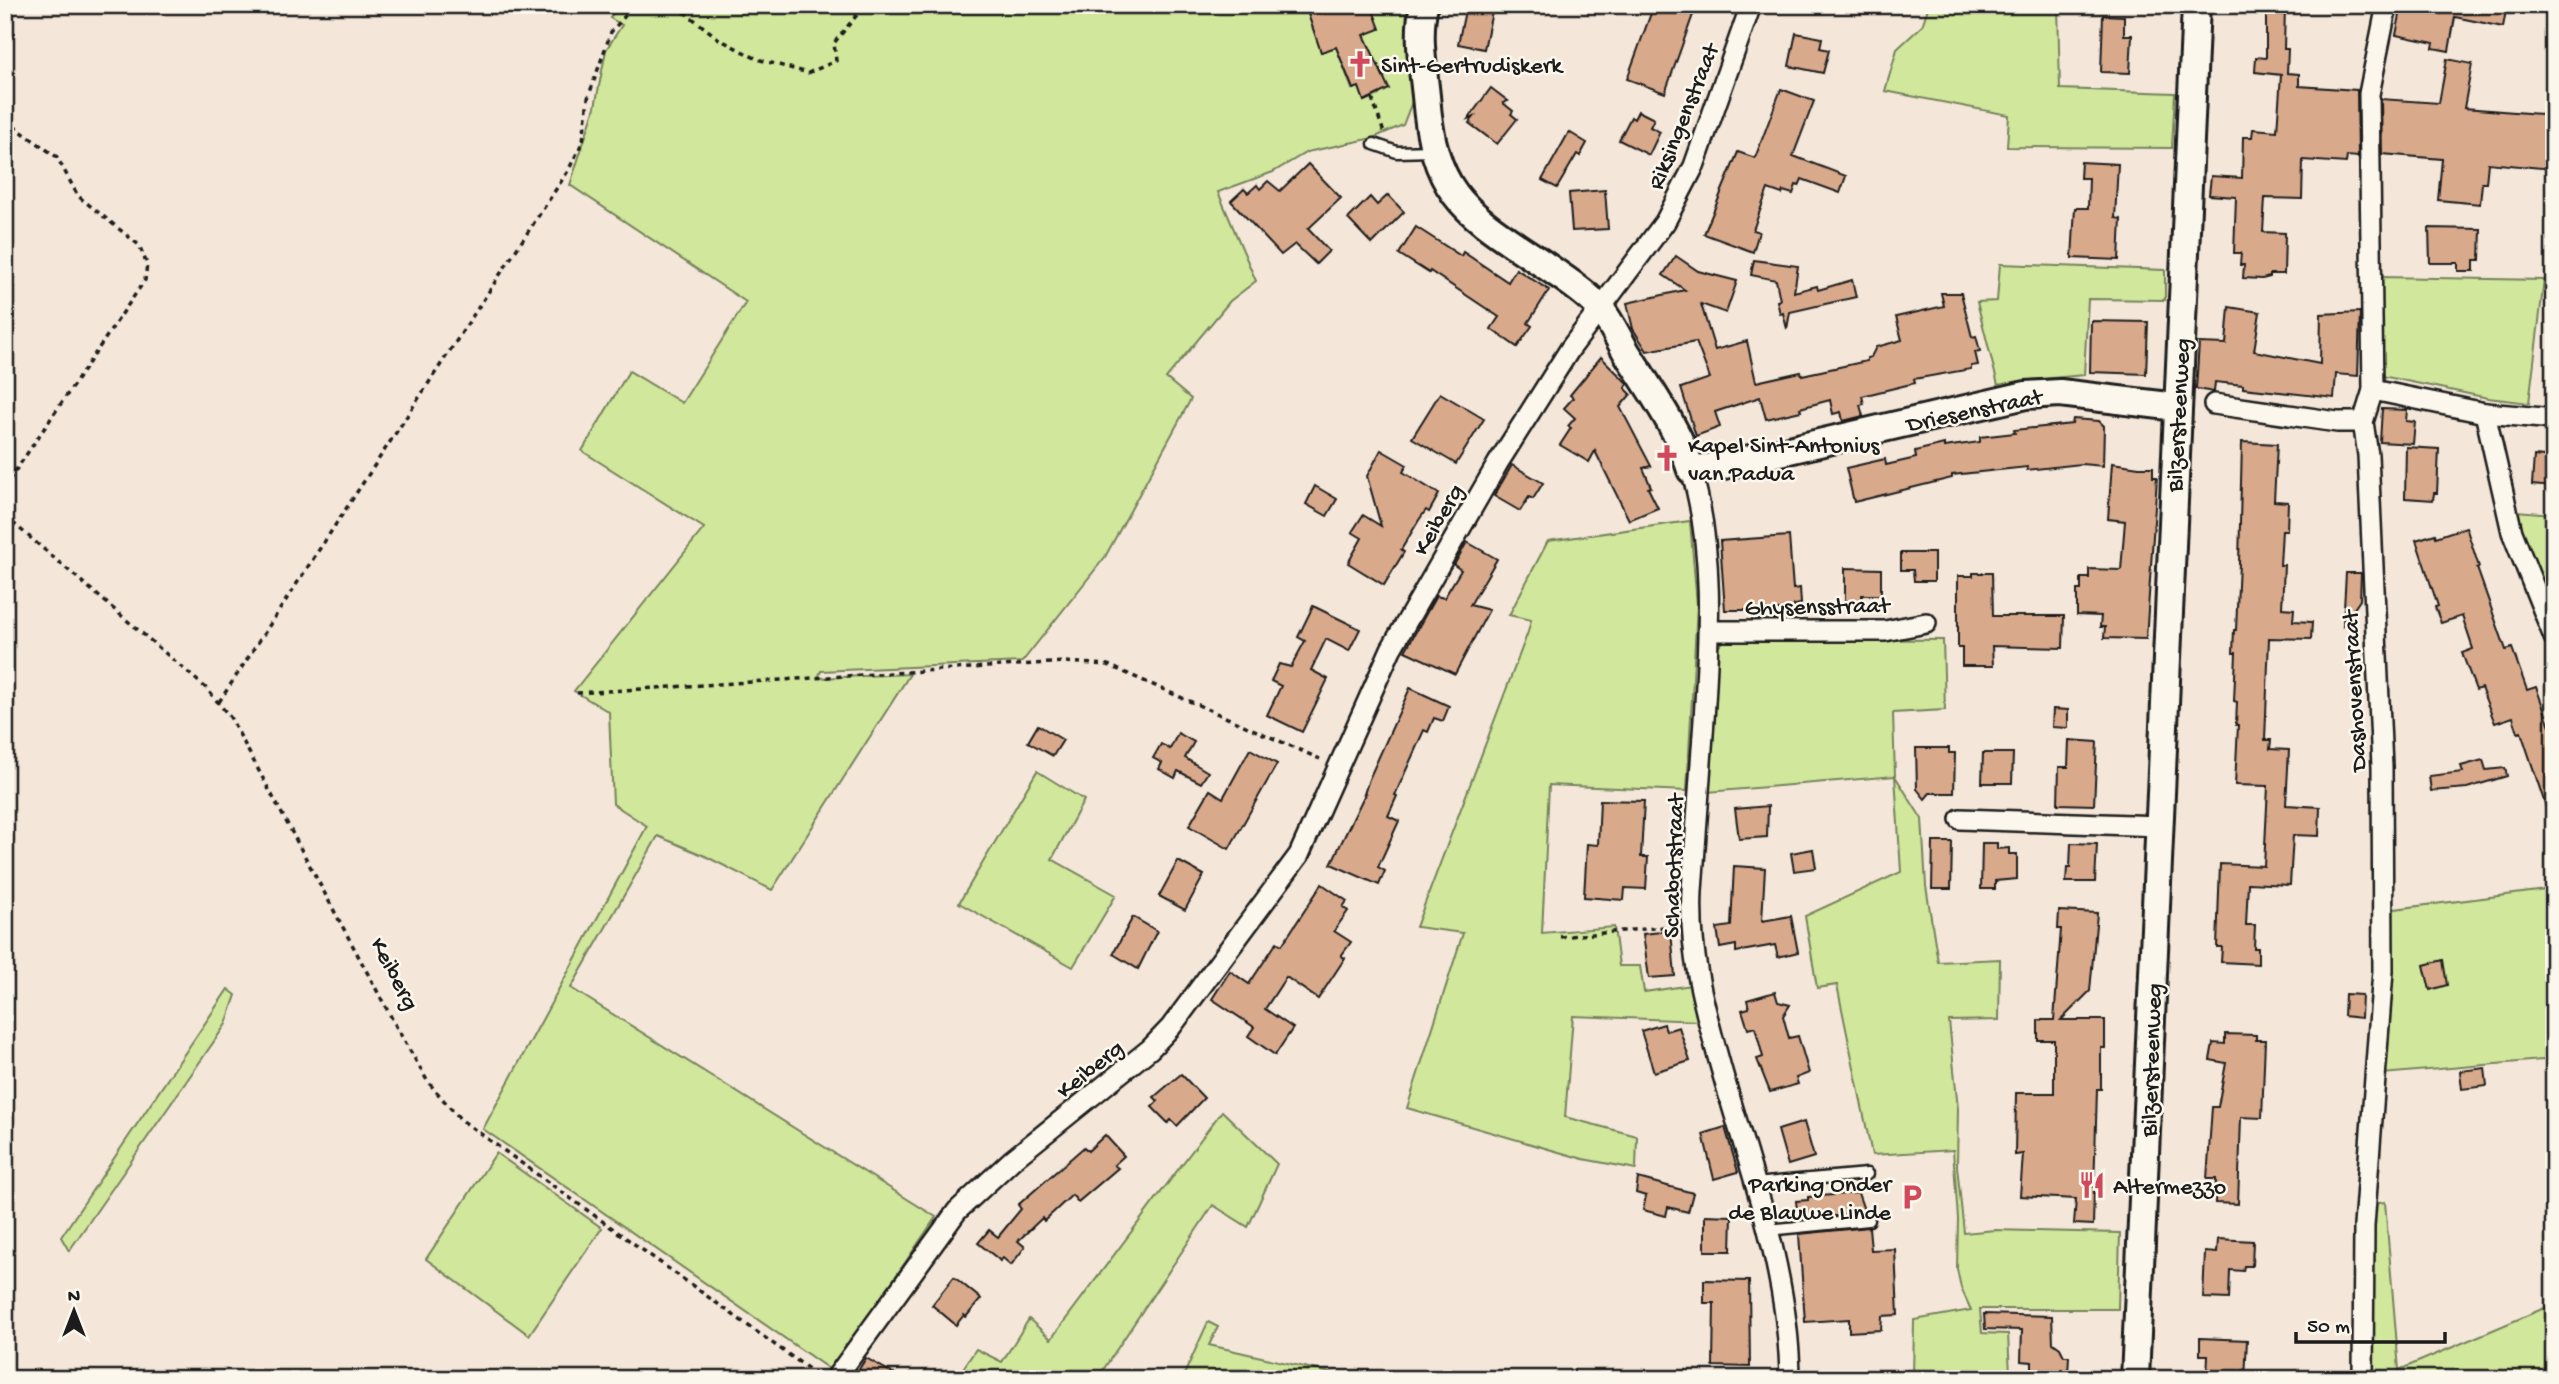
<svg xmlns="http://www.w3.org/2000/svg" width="2559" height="1384" font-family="'Gochi Hand',sans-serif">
<rect width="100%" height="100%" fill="#f4e7d9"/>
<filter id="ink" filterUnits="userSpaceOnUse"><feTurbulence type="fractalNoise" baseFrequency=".0143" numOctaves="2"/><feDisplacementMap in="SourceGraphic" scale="14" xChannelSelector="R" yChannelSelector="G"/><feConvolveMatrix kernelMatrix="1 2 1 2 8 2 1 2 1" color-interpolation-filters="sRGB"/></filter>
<g filter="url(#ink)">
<!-- green -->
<g fill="#d0e79c" stroke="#76825c" stroke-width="2">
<polygon points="619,5 1305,5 1321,52 1336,47 1352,89 1359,87 1364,101 1379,95 1385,76 1383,76 1364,35 1371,5 1397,5 1398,10 1410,16 1415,94 1403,125 1373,138 1307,152 1273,172 1218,192 1256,281 1230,301 1166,378 1191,399 1105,557 1022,662 821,671 818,678 910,674 772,890 705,856 658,836 571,988 936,1217 835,1366 829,1369 483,1129 647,826 613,804 609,712 574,691 704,528 582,451 629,371 682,403 746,302 570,185 595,107 606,50 622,25 610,18"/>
<polygon points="1929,5 2058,5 2060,89 2175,93 2172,148 2007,147 2009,115 1885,91 1897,49 1922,26"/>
<polygon points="2000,264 2165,270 2165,300 2088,299 2084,375 2019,381 1998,385 1977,302 1997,301"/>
<polygon points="2381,277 2544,280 2529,403 2488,398 2382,376"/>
<polygon points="2516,511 2554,514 2554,601 2548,601 2519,525"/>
<polygon points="1690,521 1697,605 1687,791 1549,785 1542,933 1614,927 1619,966 1640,966 1644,992 1691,985 1701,1021 1573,1016 1565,1117 1637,1136 1636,1169 1583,1159 1407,1108 1463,933 1416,927 1528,632 1531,620 1509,615 1548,541"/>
<polygon points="1727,638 1943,640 1945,710 1893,713 1895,776 1922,819 1926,886 1938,962 2000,959 1999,1020 1949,1021 1958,1109 1957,1166 1964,1233 1995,1230 2120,1233 2118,1309 1980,1309 1982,1333 2008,1334 2010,1374 2111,1379 1913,1379 1914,1320 1971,1310 1961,1288 1957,1269 1958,1219 1953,1150 1872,1155 1837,985 1817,988 1805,916 1901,872 1895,776 1708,792 1716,649"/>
<polygon points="1037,771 1084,800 1052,859 1116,895 1073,967 959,903"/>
<polygon points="2554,889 2554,1059 2383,1074 2387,910"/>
<polygon points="228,989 236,995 226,1024 69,1251 61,1237"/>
<polygon points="1222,1111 1277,1164 1248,1227 1213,1205 1097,1379 956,1379 976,1349 1002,1362 1029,1319 1051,1339"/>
<polygon points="496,1153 602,1228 529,1335 426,1259"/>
<polygon points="2385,1202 2399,1370 2554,1304 2554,1379 2367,1379 2370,1205"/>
<polygon points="1208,1322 1218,1327 1209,1345 1357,1379 1182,1379"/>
</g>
<!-- building -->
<g fill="#d9a98c" stroke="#1c1c1c" stroke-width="2">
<polygon points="1305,5 1371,5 1380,29 1364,35 1389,89 1364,101 1359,87 1353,89 1336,47 1321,52"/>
<polygon points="1654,5 1685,5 1695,9 1665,93 1627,79"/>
<polygon points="2266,5 2285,5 2284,49 2288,49 2287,73 2299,74 2299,86 2357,90 2358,157 2347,156 2346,163 2303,160 2302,199 2265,198 2263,232 2285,233 2284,274 2270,274 2270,277 2262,279 2243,278 2244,265 2240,265 2241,253 2234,253 2236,197 2209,195 2211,176 2242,178 2243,137 2252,137 2253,129 2277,131 2281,75 2255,72 2256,57 2266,58"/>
<polygon points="2402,5 2507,5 2503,27 2455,17 2449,51 2433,48 2434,43 2396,35"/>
<polygon points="1466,6 1492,12 1484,49 1458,44"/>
<polygon points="2103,15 2124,16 2124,35 2132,35 2130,73 2101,72"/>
<polygon points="1796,33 1822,38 1820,48 1829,50 1823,73 1789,66"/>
<polygon points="2447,59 2472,64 2464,108 2554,115 2554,169 2488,163 2486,183 2482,183 2480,204 2438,200 2442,159 2382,154 2381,99 2439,103"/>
<polygon points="1491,88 1508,101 1503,103 1513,111 1511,114 1517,119 1497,144 1469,123 1474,117 1468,119"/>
<polygon points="1781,89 1814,101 1793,156 1846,176 1840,193 1802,179 1799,186 1796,185 1793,194 1783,191 1782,194 1768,189 1753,230 1759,232 1753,252 1704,234 1738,152 1755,158"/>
<polygon points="1638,111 1654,119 1650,127 1660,132 1649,155 1619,140 1631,117 1634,119"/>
<polygon points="1569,132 1587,143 1580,156 1577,154 1557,188 1542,180"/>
<polygon points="2081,162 2118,164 2115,218 2121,219 2119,260 2072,258 2075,208 2088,208 2089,178 2080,178"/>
<polygon points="1308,164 1341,198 1308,229 1329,251 1316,264 1295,244 1281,255 1231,201 1244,189 1248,193 1257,185 1260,189 1268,181 1280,191"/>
<polygon points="1605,190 1608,229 1572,231 1569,193"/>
<polygon points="1388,195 1404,212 1372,244 1348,219 1370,197 1377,205"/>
<polygon points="1416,227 1461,256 1463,252 1508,282 1516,269 1549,290 1528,323 1532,326 1517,347 1491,329 1499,317 1430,271 1429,273 1399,254"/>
<polygon points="2429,228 2481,229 2480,260 2474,260 2474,271 2458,271 2458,263 2430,263"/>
<polygon points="1676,256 1698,271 1737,281 1726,313 1701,304 1715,350 1747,341 1756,382 1801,372 1802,375 1867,361 1867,358 1871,357 1876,347 1902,340 1896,317 1944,306 1941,293 1961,293 1972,337 1976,336 1980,351 1975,352 1978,365 1971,366 1971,369 1914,379 1915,383 1862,396 1864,404 1860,405 1863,416 1843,421 1841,412 1833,414 1830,400 1800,408 1801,411 1766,419 1760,397 1715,412 1720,427 1696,436 1681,388 1710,378 1696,342 1647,351 1633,329 1627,303 1685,290 1663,275"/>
<polygon points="1754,260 1798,266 1794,292 1817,286 1818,290 1852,280 1856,297 1790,312 1787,329 1783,313 1780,314 1777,301 1780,300 1776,280 1751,275"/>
<polygon points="2229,307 2260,312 2254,351 2320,364 2321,314 2360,312 2358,376 2336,374 2334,398 2243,388 2243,385 2215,382 2214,392 2196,389 2199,343 2226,344"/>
<polygon points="2091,321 2148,322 2146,374 2090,372"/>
<polygon points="1601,357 1628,384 1625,388 1631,394 1620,407 1651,466 1643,468 1651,487 1648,488 1658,508 1629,520 1595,451 1589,462 1560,445 1571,428 1568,426 1575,418 1564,408 1573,398 1570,395"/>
<polygon points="1440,393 1484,419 1456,464 1412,438"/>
<polygon points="2382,409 2407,410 2406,421 2415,422 2413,444 2380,442"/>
<polygon points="2073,419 2099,421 2104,426 2103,466 2081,464 2027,470 2027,467 1952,475 1952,478 1854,502 1846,468 1885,459 1886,465 1916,458 1915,451 1944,444 1944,447 1980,442 1980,437 2015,433 2014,430 2072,424"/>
<polygon points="2242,442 2277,444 2274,501 2288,502 2287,530 2282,530 2280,565 2284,565 2282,608 2294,609 2293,621 2312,622 2311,639 2269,638 2265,740 2271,740 2270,749 2289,750 2286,805 2320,807 2319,836 2293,835 2290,885 2248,883 2246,925 2255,925 2254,948 2258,948 2258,964 2221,962 2222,947 2217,947 2220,864 2264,866 2268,786 2235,785 2238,725 2236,725 2237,702 2234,701 2236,653 2233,653 2234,630 2236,630 2239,563"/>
<polygon points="2406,447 2439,449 2437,493 2434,493 2433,500 2405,498"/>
<polygon points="1381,450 1407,465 1403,472 1439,494 1429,512 1426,510 1419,520 1401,550 1404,552 1384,585 1348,563 1362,538 1352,532 1363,515 1381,526 1367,476"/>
<polygon points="2534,456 2554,458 2554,487 2532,485"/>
<polygon points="2112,463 2139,467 2153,467 2153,477 2157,477 2146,639 2104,638 2105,627 2100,627 2101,616 2077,615 2077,590 2081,590 2081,578 2089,578 2089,569 2121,570 2125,521 2108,519"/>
<polygon points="1512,465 1543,483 1533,499 1529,497 1520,511 1494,496"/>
<polygon points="1315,486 1337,499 1327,516 1306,504"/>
<polygon points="2466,527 2479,567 2477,568 2506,650 2512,648 2527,690 2536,687 2554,737 2554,821 2551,822 2521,732 2518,733 2513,717 2495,723 2481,688 2476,690 2462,653 2473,649 2462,616 2441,623 2435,607 2438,606 2416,540 2435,534 2436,537"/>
<polygon points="1789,536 1793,589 1800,588 1801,604 1794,605 1794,610 1725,610 1720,541"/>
<polygon points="1467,542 1497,559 1470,605 1489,610 1455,674 1405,651 1436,596 1444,598 1461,570 1454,565"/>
<polygon points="1901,553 1934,553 1934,581 1914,581 1913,570 1901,570"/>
<polygon points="1845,568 1881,569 1881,595 1862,595 1862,601 1845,601"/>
<polygon points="1973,573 1992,573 1993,616 2064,616 2063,648 1992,646 1993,666 1962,666 1962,648 1958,648 1958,576 1973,576"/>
<polygon points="2346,573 2361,573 2360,600 2343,625"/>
<polygon points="1313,606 1360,629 1349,651 1326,639 1311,670 1328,679 1302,732 1267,715 1281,686 1271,681 1279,664 1291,667 1305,641 1298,637"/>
<polygon points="1410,688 1449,706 1443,721 1434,718 1428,732 1424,730 1395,795 1397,796 1388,816 1399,821 1378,867 1385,871 1379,885 1331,864 1365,794 1364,794 1369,779"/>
<polygon points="2053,709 2068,710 2068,728 2052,727"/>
<polygon points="1038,725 1063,740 1053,756 1028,742"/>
<polygon points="1178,733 1194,742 1185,758 1208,772 1201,783 1178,771 1175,778 1159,769 1162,763 1153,758 1161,744 1170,749"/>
<polygon points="2069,740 2097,742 2094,805 2058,804 2059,767 2068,767"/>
<polygon points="1916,748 1949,748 1949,753 1955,753 1954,793 1930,793 1925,799 1917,789"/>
<polygon points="1250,749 1277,764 1229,849 1189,826 1210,790 1223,798"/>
<polygon points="1983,753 2013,753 2012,783 1982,783"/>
<polygon points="2483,760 2486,770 2505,768 2507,776 2467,788 2431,791 2429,776 2463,772 2461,766"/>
<polygon points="1600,800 1644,801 1641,857 1648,857 1646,889 1625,888 1624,900 1584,897 1587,844 1598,845"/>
<polygon points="1768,806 1767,837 1739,839 1735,809"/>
<polygon points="1933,842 1952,842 1951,889 1932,889"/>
<polygon points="1982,843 1997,843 1997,849 2009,848 2009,854 2017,854 2017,879 1995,881 1995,889 1981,889"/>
<polygon points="2071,843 2097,844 2095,882 2066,882 2067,867 2070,867"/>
<polygon points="1813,849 1816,868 1794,871 1791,853"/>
<polygon points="1178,861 1204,875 1185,910 1159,896"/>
<polygon points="1734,866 1765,868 1762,921 1791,916 1798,952 1778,957 1775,945 1736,952 1736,945 1720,948 1717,928 1731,926"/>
<polygon points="1322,884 1347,901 1343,907 1348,911 1334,931 1351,942 1341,956 1345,958 1318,999 1286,977 1265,1009 1293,1028 1275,1055 1248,1036 1254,1027 1212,999 1230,971 1249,984 1277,942 1282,945"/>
<polygon points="2059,911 2097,913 2090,991 2061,1020 2105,1020 2105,1048 2101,1048 2101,1089 2097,1089 2093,1225 2074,1224 2076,1199 2020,1196 2023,1154 2015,1155 2016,1093 2054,1093 2054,1040 2038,1040 2038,1020 2054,1020 2061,929 2058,929"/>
<polygon points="1133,917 1157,931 1138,969 1113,954"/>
<polygon points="1671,931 1675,976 1649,978 1643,934"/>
<polygon points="2443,960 2447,985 2430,990 2424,965"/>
<polygon points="1775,992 1778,1002 1790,1005 1783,1016 1789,1038 1798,1036 1809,1073 1796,1078 1798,1084 1770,1092 1757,1059 1763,1057 1755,1027 1748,1029 1742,1010 1749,1008 1747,1000"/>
<polygon points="2345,994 2362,995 2361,1018 2344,1016"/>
<polygon points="1664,1024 1666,1031 1679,1027 1690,1061 1654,1072 1641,1031"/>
<polygon points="2225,1034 2256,1035 2256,1040 2265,1040 2262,1118 2241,1117 2238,1204 2215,1203 2216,1179 2207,1179 2212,1107 2218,1107 2226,1063 2210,1060 2213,1043 2225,1044"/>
<polygon points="2485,1068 2487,1086 2462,1089 2460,1071"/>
<polygon points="1181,1074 1204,1098 1177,1126 1171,1120 1168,1123 1152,1107 1158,1101 1154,1097"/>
<polygon points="1804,1122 1814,1157 1788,1165 1778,1130"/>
<polygon points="1725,1127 1738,1172 1714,1179 1703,1134"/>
<polygon points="1105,1135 1124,1156 1114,1165 1118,1168 1078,1202 1072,1195 1044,1221 1042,1218 1018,1241 1025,1247 1011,1265 1003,1258 1000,1261 997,1258 978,1243 989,1230 998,1237 1021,1209 1018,1205 1084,1147 1088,1151"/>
<polygon points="1638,1178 1693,1193 1688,1212 1668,1207 1666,1216 1643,1210 1646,1196 1636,1193"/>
<polygon points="1858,1193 1865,1213 1798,1220 1796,1201 1808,1200 1808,1197"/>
<polygon points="1705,1215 1732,1216 1731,1251 1705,1251"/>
<polygon points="1869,1227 1871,1250 1895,1249 1898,1315 1882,1316 1881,1330 1849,1332 1849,1319 1805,1322 1799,1234"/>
<polygon points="2218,1239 2253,1241 2252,1266 2244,1266 2243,1271 2230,1270 2229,1299 2203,1298 2205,1252 2217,1253"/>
<polygon points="954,1277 981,1299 966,1317 964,1315 956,1325 932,1305"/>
<polygon points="1704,1280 1749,1281 1750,1367 1713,1366 1714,1303 1704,1303"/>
<polygon points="1984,1314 2052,1316 2053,1343 2060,1348 2064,1356 2069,1356 2068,1374 2032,1372 2032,1362 2021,1361 2022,1330 1985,1329"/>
<polygon points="2200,1338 2247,1340 2245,1379 2207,1379 2208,1355 2200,1355"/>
<polygon points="866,1358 903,1379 853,1379"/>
</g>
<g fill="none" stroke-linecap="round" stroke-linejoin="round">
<defs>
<g id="lane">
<polyline points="1374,144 1397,152 1432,151"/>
<polyline points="1754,1184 1867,1174"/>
<polyline points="1767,1230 1869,1220"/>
</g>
<g id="street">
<polyline points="2373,390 2485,413 2554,419"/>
<polyline points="2214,404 2337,422 2363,422"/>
<polyline points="2485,413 2512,532 2554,637"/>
<path d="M 1691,470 C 1715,550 1709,637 1704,720 C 1700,777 1696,834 1692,891 C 1689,956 1704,1006 1721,1068 C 1750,1170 1789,1272 1790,1379"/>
<polyline points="1710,631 1885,631 1926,623"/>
<polyline points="1960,819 2160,826"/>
<polyline points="835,1379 957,1211 1012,1160 1150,1049 1171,1027 1299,855 1391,649 1498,463 1570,349 1665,222 1694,166 1751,5"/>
<polyline points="2363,1379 2364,1226 2383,971 2382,767 2368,455 2363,422 2373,390 2369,94 2387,5"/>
</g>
<g id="secondary">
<path d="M 1424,5 C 1417,34 1423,67 1426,96 C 1434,200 1468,213 1549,268 C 1566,280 1584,291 1599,307 C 1610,320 1618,338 1627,353 C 1650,390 1678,428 1691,470 L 1720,466 L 2026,395 L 2060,393 L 2177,407"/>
<polyline points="2135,1379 2196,5"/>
</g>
</defs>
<!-- lane casing -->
<use href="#lane" stroke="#1c1c1c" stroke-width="15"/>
<!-- street casing -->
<use href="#street" stroke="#1c1c1c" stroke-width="24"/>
<!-- secondary casing -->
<use href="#secondary" stroke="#1c1c1c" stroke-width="32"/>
<!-- path -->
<g stroke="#1c1c1c" stroke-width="3.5" stroke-dasharray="5 5" stroke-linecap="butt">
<polyline points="665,5 687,14 719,39 757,59 808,73 836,61 834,43 865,5"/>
<polyline points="1372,98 1384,133"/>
<polyline points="5,120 57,157 78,196 139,245 147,264 145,280 5,486"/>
<polyline points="5,516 206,688 230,717 397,1028 428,1082 460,1119 817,1375"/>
<polyline points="577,693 1065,662 1108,665 1320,759"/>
<polyline points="219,702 568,171 583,141 588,98 611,32 630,10 659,5"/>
<polyline points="1560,937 1675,926"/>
</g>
<!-- lane -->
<use href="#lane" stroke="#fbf7ec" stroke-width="10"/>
<!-- street -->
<use href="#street" stroke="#fbf7ec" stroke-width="19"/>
<!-- secondary -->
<use href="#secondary" stroke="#fbf7ec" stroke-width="26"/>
</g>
</g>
<!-- icons -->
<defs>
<symbol id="church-bare" viewBox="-9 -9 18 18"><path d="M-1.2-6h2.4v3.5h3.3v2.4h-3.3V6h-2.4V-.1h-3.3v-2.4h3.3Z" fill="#d1495b" stroke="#fbf7ec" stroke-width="2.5" paint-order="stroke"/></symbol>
<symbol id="restaurant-bare" viewBox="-9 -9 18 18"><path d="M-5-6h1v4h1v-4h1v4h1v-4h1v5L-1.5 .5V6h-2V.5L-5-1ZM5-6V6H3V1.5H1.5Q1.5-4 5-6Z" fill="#d1495b" stroke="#fbf7ec" stroke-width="2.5" paint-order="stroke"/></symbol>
<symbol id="parking-bare" viewBox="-9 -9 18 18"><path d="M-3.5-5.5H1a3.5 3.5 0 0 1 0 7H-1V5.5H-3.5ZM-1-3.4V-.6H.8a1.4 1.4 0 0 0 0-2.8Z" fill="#d1495b" stroke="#fbf7ec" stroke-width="2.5" paint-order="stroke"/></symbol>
</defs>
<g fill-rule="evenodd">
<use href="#church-bare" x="1341" y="45" width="38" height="38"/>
<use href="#church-bare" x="1648" y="439" width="38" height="38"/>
<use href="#restaurant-bare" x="2073" y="1166" width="38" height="38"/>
<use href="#parking-bare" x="1893" y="1178" width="38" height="38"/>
</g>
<g text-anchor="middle" stroke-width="5" stroke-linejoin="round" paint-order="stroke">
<!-- poi labels -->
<g font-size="24" fill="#1c1c1c" stroke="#fbf7ec" text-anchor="start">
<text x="1381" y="72">Sint-Gertrudiskerk</text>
<text x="1688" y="452">Kapel Sint-Antonius<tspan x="1688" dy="28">van Padua</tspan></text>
<text x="1891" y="1191" text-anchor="end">Parking Onder<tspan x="1891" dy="28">de Blauwe Linde</tspan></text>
<text x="2113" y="1193">Altermezzo</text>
</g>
<!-- street labels -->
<g font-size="24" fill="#1c1c1c" stroke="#fbf7ec">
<text transform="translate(1682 116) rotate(-68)" y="8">Riksingenstraat</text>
<text transform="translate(1974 409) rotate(-12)" y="8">Driesenstraat</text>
<text transform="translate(2177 415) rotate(-87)" y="8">Bilzersteenweg</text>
<text transform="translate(1437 519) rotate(-60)" y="8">Keiberg</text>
<text transform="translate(1817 605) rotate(-1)" y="8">Ghysensstraat</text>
<text transform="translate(2353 691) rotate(-93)" y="8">Dashovenstraat</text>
<text transform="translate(1672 866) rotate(-88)" y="8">Schabotstraat</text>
<text transform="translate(396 973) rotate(62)" y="8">Keiberg</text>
<text transform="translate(2150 1060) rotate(-88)" y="8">Bilzersteenweg</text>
<text transform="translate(1089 1068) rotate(-39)" y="8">Keiberg</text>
</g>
</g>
<!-- margin -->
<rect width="2559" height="1384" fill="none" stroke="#fbf7ec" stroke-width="28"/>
<rect x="14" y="14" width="2531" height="1356" fill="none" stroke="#1c1c1c" stroke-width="2.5" filter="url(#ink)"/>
<!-- north arrow -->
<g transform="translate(74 1311)" stroke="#fbf7ec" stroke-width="5" paint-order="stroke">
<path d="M0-5L12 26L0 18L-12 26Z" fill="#1c1c1c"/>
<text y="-10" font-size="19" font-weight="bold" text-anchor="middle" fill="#1c1c1c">N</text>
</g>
<!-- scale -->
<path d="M2296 1332v10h149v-10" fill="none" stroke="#1c1c1c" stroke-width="3.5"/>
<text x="2307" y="1332" font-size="21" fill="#1c1c1c" stroke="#fbf7ec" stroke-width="5" paint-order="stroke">50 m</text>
</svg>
